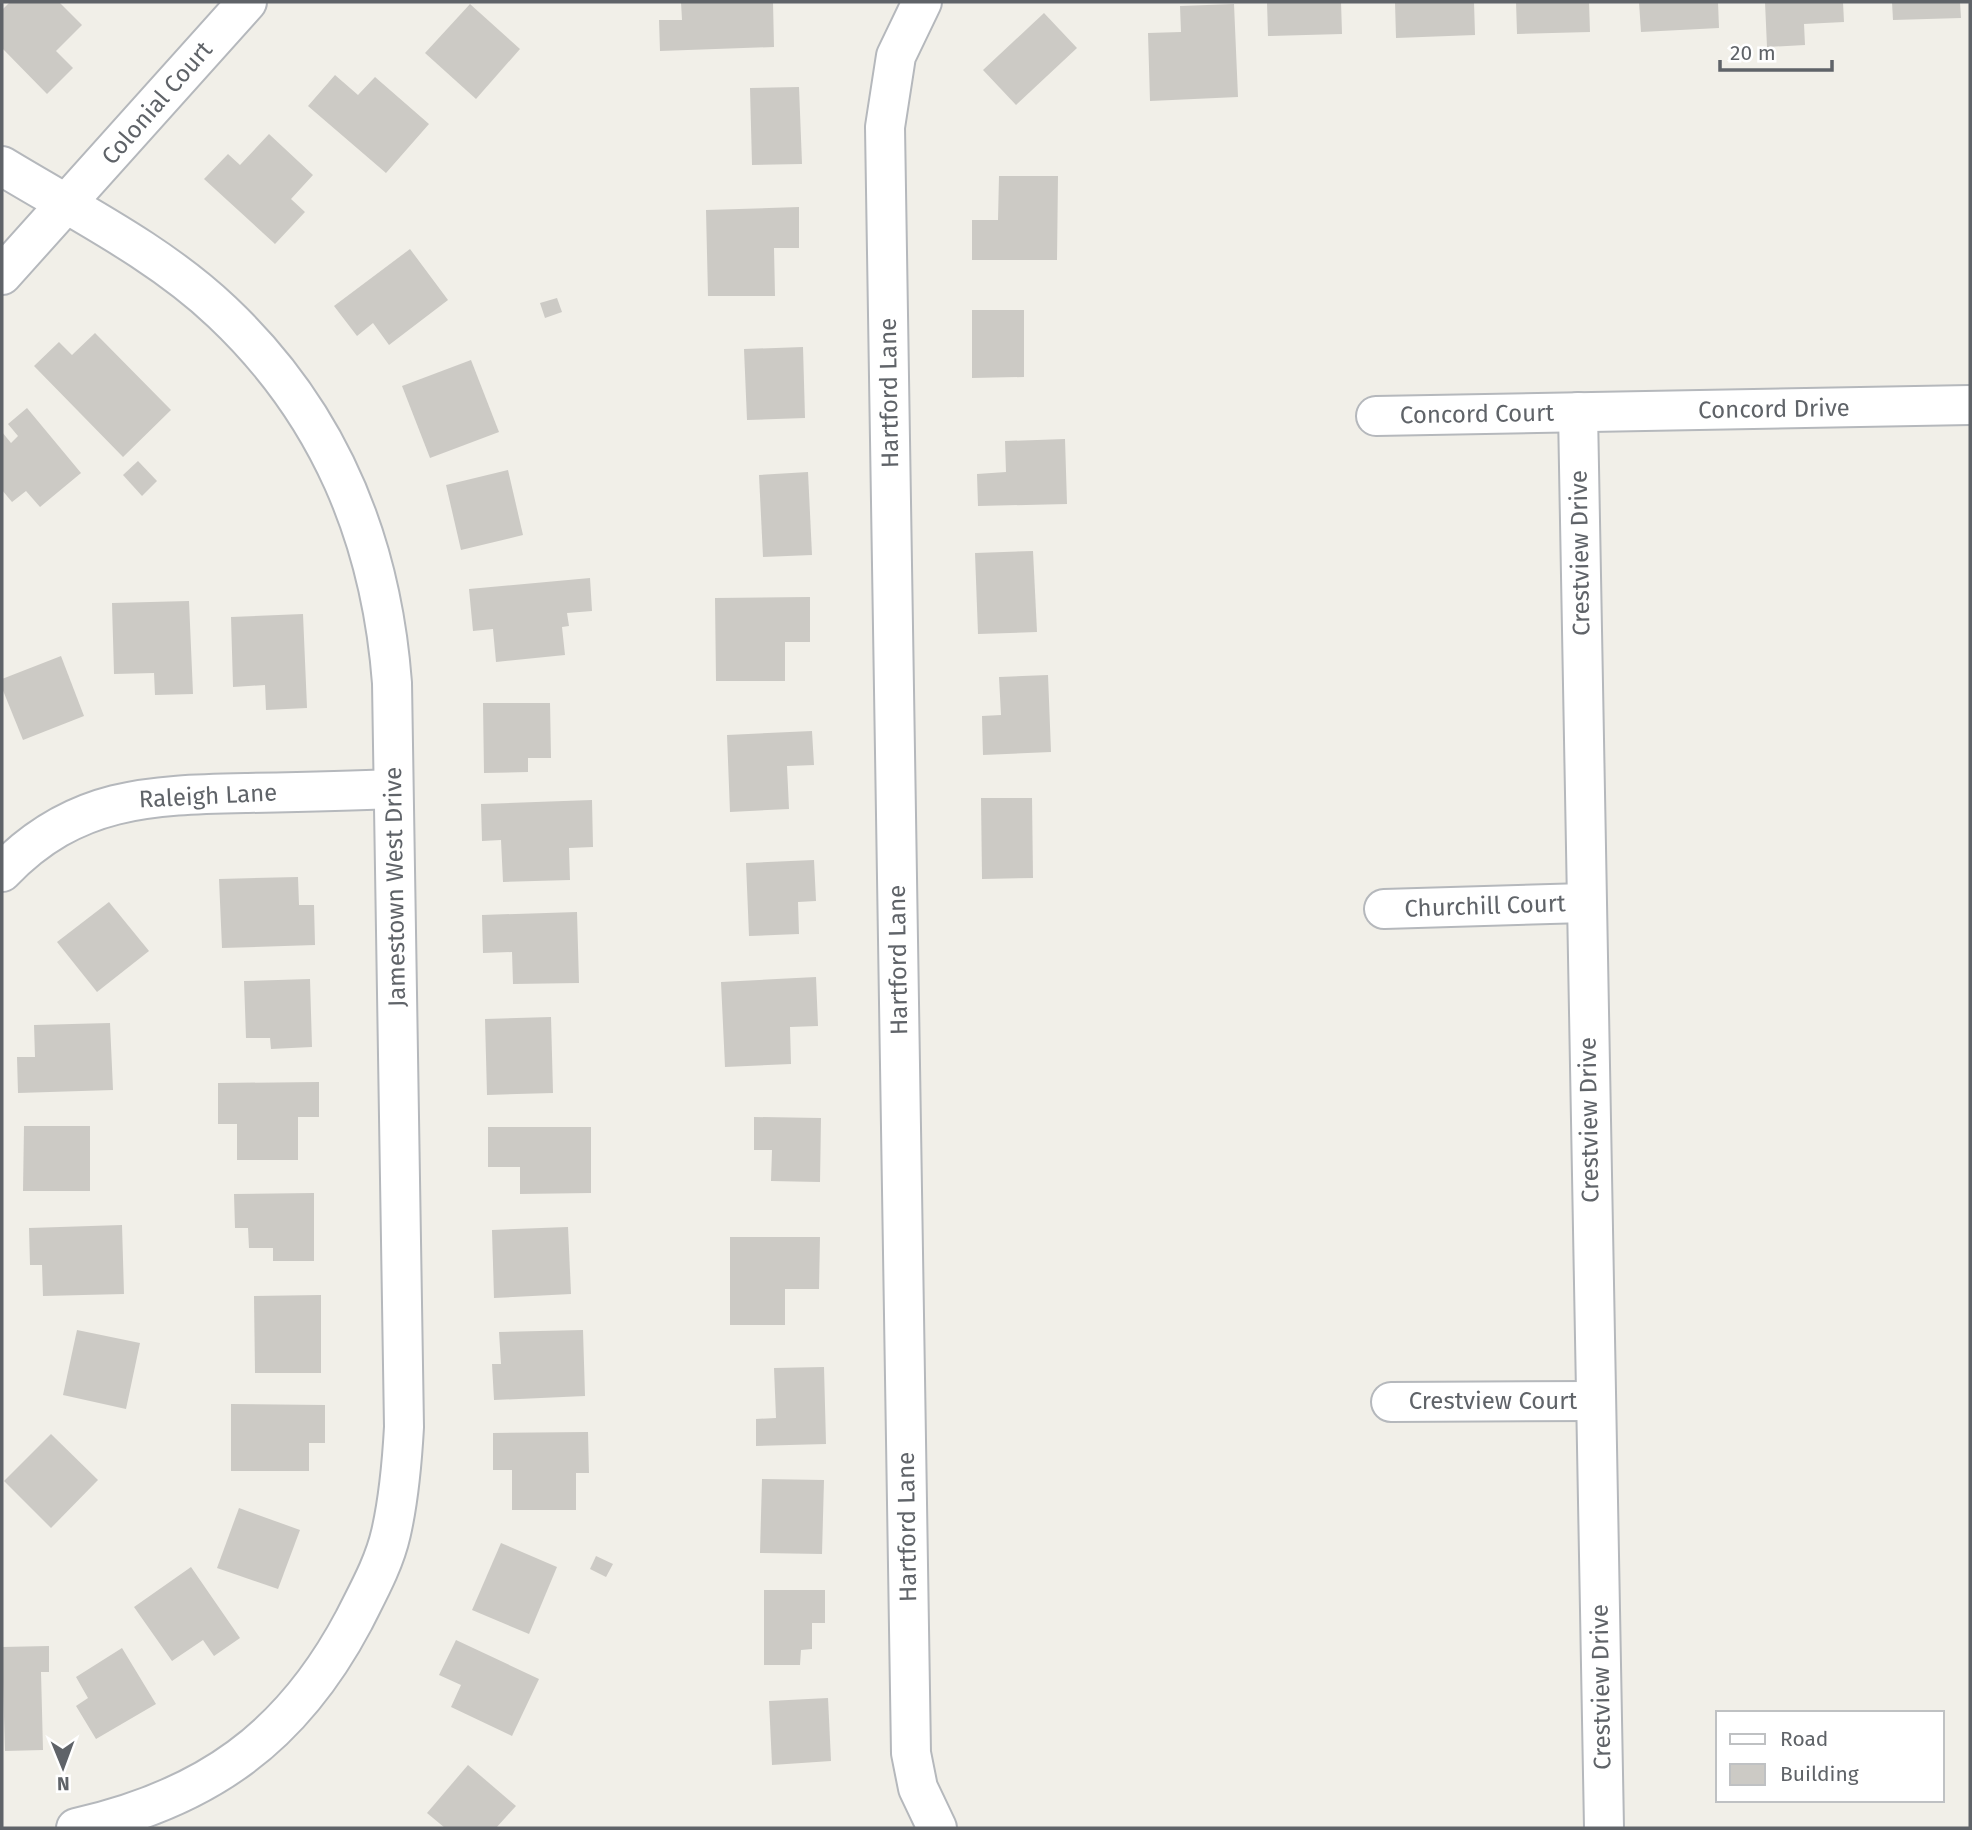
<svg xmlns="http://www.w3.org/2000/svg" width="1972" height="1830" font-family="'Fira Sans',sans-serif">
<rect width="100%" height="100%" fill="#f1efe8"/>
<!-- building -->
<g fill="#cccac5">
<polygon points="10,2 59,2 82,25 56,51 73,68 47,94 2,48 2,10"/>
<polygon points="681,2 773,2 774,47 660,51 659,20 682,20"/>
<polygon points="1267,2 1341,2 1342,34 1268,36"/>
<polygon points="1395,2 1474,2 1475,35 1396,38"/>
<polygon points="1516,2 1589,2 1590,32 1517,34"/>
<polygon points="1639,2 1718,2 1719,28 1641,32"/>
<polygon points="1765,2 1843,2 1844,22 1804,24 1805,45 1767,47"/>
<polygon points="1892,2 1960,2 1961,18 1893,20"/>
<polygon points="470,4 520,49 476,99 425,53"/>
<polygon points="1234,4 1238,97 1150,101 1148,33 1181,32 1180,6"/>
<polygon points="1044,13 1077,48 1016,105 983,70"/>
<polygon points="335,75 358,95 375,77 429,124 386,173 308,106"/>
<polygon points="799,87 802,164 752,165 750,88"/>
<polygon points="269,134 313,175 291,199 305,212 275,244 204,179 228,154 240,165"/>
<polygon points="999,176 1058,176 1057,260 972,260 972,220 998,220"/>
<polygon points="799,207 799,248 774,248 775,296 708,296 706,210"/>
<polygon points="410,249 448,300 389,345 373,323 357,336 334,306"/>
<polygon points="557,298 562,312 545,318 540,303"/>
<polygon points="972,310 1024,310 1024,377 972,378"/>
<polygon points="95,333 171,410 123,457 34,366 59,342 72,355"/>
<polygon points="803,347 805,418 747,420 744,349"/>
<polygon points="471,360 499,432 430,458 402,386"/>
<polygon points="27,408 81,473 40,507 26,491 12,502 2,490 2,432 11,443 18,436 8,424"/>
<polygon points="1065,439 1067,504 978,506 977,474 1006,472 1005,441"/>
<polygon points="138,461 157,481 142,496 123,475"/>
<polygon points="508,470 523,535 461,550 446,485"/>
<polygon points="808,472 812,555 763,557 759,475"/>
<polygon points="1033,551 1037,632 978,634 975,553"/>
<polygon points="590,578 592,611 567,613 569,626 562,627 565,655 496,662 493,629 473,631 469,589"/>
<polygon points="810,597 810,642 785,642 785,681 716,681 715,598"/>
<polygon points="189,601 193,694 155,695 154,673 114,674 112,603"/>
<polygon points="303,614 307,708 266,710 265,685 233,687 231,617"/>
<polygon points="61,656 84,716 23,740 2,688 2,679"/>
<polygon points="1048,675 1051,752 983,755 982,716 1001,715 999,677"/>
<polygon points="483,703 550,703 551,758 528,758 528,772 484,773"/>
<polygon points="812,731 814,765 787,766 789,809 730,812 727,735"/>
<polygon points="981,798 1032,798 1033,878 982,879"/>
<polygon points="592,800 593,847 569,848 570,880 503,882 501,840 482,841 481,804"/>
<polygon points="814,860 816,901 798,902 799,934 749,936 746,863"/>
<polygon points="298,877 299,905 314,905 315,945 222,948 219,879"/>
<polygon points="109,902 149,951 97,992 57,942"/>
<polygon points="577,912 579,983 513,984 512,952 483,953 482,915"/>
<polygon points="816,977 818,1026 790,1027 791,1064 725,1067 721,982"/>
<polygon points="310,979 312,1047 271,1049 270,1038 246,1038 244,981"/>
<polygon points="551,1017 553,1093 487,1095 485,1019"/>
<polygon points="110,1023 113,1090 18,1093 17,1057 35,1057 34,1025"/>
<polygon points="319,1082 319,1117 298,1117 298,1160 237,1160 237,1124 218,1124 218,1083"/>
<polygon points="754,1117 821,1118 820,1182 771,1181 772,1150 754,1150"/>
<polygon points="24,1126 90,1126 90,1191 23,1191"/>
<polygon points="488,1127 591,1127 591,1193 520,1194 520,1167 488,1167"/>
<polygon points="314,1193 314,1261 273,1261 273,1248 249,1248 248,1228 235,1228 234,1194"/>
<polygon points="122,1225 124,1294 43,1296 42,1265 30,1265 29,1228"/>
<polygon points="568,1227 571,1294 494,1298 492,1230"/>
<polygon points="730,1237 820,1237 819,1289 785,1289 785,1325 730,1325"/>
<polygon points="321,1295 321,1373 255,1373 254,1296"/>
<polygon points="77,1330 140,1343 126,1409 63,1395"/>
<polygon points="583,1330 585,1396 494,1400 492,1364 501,1364 499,1332"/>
<polygon points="824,1367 826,1444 756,1446 756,1419 776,1418 774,1368"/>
<polygon points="231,1404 325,1405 325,1443 309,1443 309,1471 231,1471"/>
<polygon points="588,1432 589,1473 576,1473 576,1510 512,1510 512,1470 493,1470 493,1433"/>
<polygon points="51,1434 98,1480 51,1528 4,1481"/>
<polygon points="762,1479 824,1480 822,1554 760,1553"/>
<polygon points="239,1508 300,1530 278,1589 217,1568"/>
<polygon points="501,1543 557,1567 529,1634 472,1610"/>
<polygon points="596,1556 613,1564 606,1577 590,1569"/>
<polygon points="191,1567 240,1638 214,1656 203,1640 172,1661 134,1607"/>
<polygon points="764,1590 825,1590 825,1623 812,1623 812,1649 801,1650 800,1665 764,1665"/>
<polygon points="456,1640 539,1679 512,1736 451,1707 461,1685 439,1675"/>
<polygon points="49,1646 49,1672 41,1672 43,1750 5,1751 2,1647"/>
<polygon points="122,1648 156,1704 96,1739 76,1706 88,1698 76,1677"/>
<polygon points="828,1698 831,1761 772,1765 769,1701"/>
<polygon points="468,1765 516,1806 496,1828 445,1828 427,1813"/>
</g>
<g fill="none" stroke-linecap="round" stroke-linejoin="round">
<defs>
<g id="street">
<polyline points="922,2 896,56 885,127 911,1753 918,1788 937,1828"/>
<path d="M 2,166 C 76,211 159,252 222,312 C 329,413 381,538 392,683 L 404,1427 C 402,1463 399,1498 391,1533 C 384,1564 368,1592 354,1620 C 291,1739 205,1799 76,1828"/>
<polyline points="2,275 247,2"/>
<polyline points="1578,412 1604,1828"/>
<polyline points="1376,416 1970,405"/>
<path d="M 2,872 C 75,796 151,795 248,793 C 297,792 345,791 393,789"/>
<polyline points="1384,909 1585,903"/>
<polyline points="1391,1402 1594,1401"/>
</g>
</defs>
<!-- street casing -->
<use href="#street" stroke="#b5b8bc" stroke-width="42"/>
<!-- street -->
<use href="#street" stroke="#fff" stroke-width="38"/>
</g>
<g text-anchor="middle" stroke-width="6" stroke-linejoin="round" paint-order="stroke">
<!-- street labels -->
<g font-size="24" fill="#5f6368" stroke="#fff">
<text transform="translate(157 103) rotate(-49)" y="8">Colonial Court</text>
<text transform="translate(889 393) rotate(-91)" y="8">Hartford Lane</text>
<text transform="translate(1774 409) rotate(-1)" y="8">Concord Drive</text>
<text transform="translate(1477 414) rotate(-1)" y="8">Concord Court</text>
<text transform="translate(1580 553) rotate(-91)" y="8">Crestview Drive</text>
<text transform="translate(208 796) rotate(-3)" y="8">Raleigh Lane</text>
<text transform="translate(395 887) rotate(-91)" y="8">Jamestown West Drive</text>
<text transform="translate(1485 906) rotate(-2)" y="8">Churchill Court</text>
<text transform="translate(898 960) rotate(-91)" y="8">Hartford Lane</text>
<text transform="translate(1589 1120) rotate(-91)" y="8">Crestview Drive</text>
<text x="1493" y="1409">Crestview Court</text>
<text transform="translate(907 1527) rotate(-91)" y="8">Hartford Lane</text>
<text transform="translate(1601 1687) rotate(-91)" y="8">Crestview Drive</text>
</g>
</g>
<!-- border -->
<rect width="1972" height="1830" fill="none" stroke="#5f6368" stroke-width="7"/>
<!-- legend -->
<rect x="1716" y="1711" width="228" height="91" fill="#ffffff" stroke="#bfc1c3" stroke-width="2"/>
<rect x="1730" y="1734" width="35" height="10" fill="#ffffff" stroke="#bfc1c3" stroke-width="2"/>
<text x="1780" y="1746" font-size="21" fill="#5f6368">Road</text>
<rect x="1730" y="1764" width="35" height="21" fill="#cccac5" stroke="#bfc1c3" stroke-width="2"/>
<text x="1780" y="1781" font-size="21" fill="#5f6368">Building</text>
<!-- north arrow -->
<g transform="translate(63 1767) rotate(179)" stroke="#ffffff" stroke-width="5" paint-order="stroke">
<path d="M0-5L12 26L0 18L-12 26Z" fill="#5f6368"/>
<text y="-10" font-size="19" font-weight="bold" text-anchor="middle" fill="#5f6368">N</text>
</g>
<!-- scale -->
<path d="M1720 60v10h112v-10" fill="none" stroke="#5f6368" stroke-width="3.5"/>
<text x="1730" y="60" font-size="21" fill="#5f6368" stroke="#ffffff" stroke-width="5" paint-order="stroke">20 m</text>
</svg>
